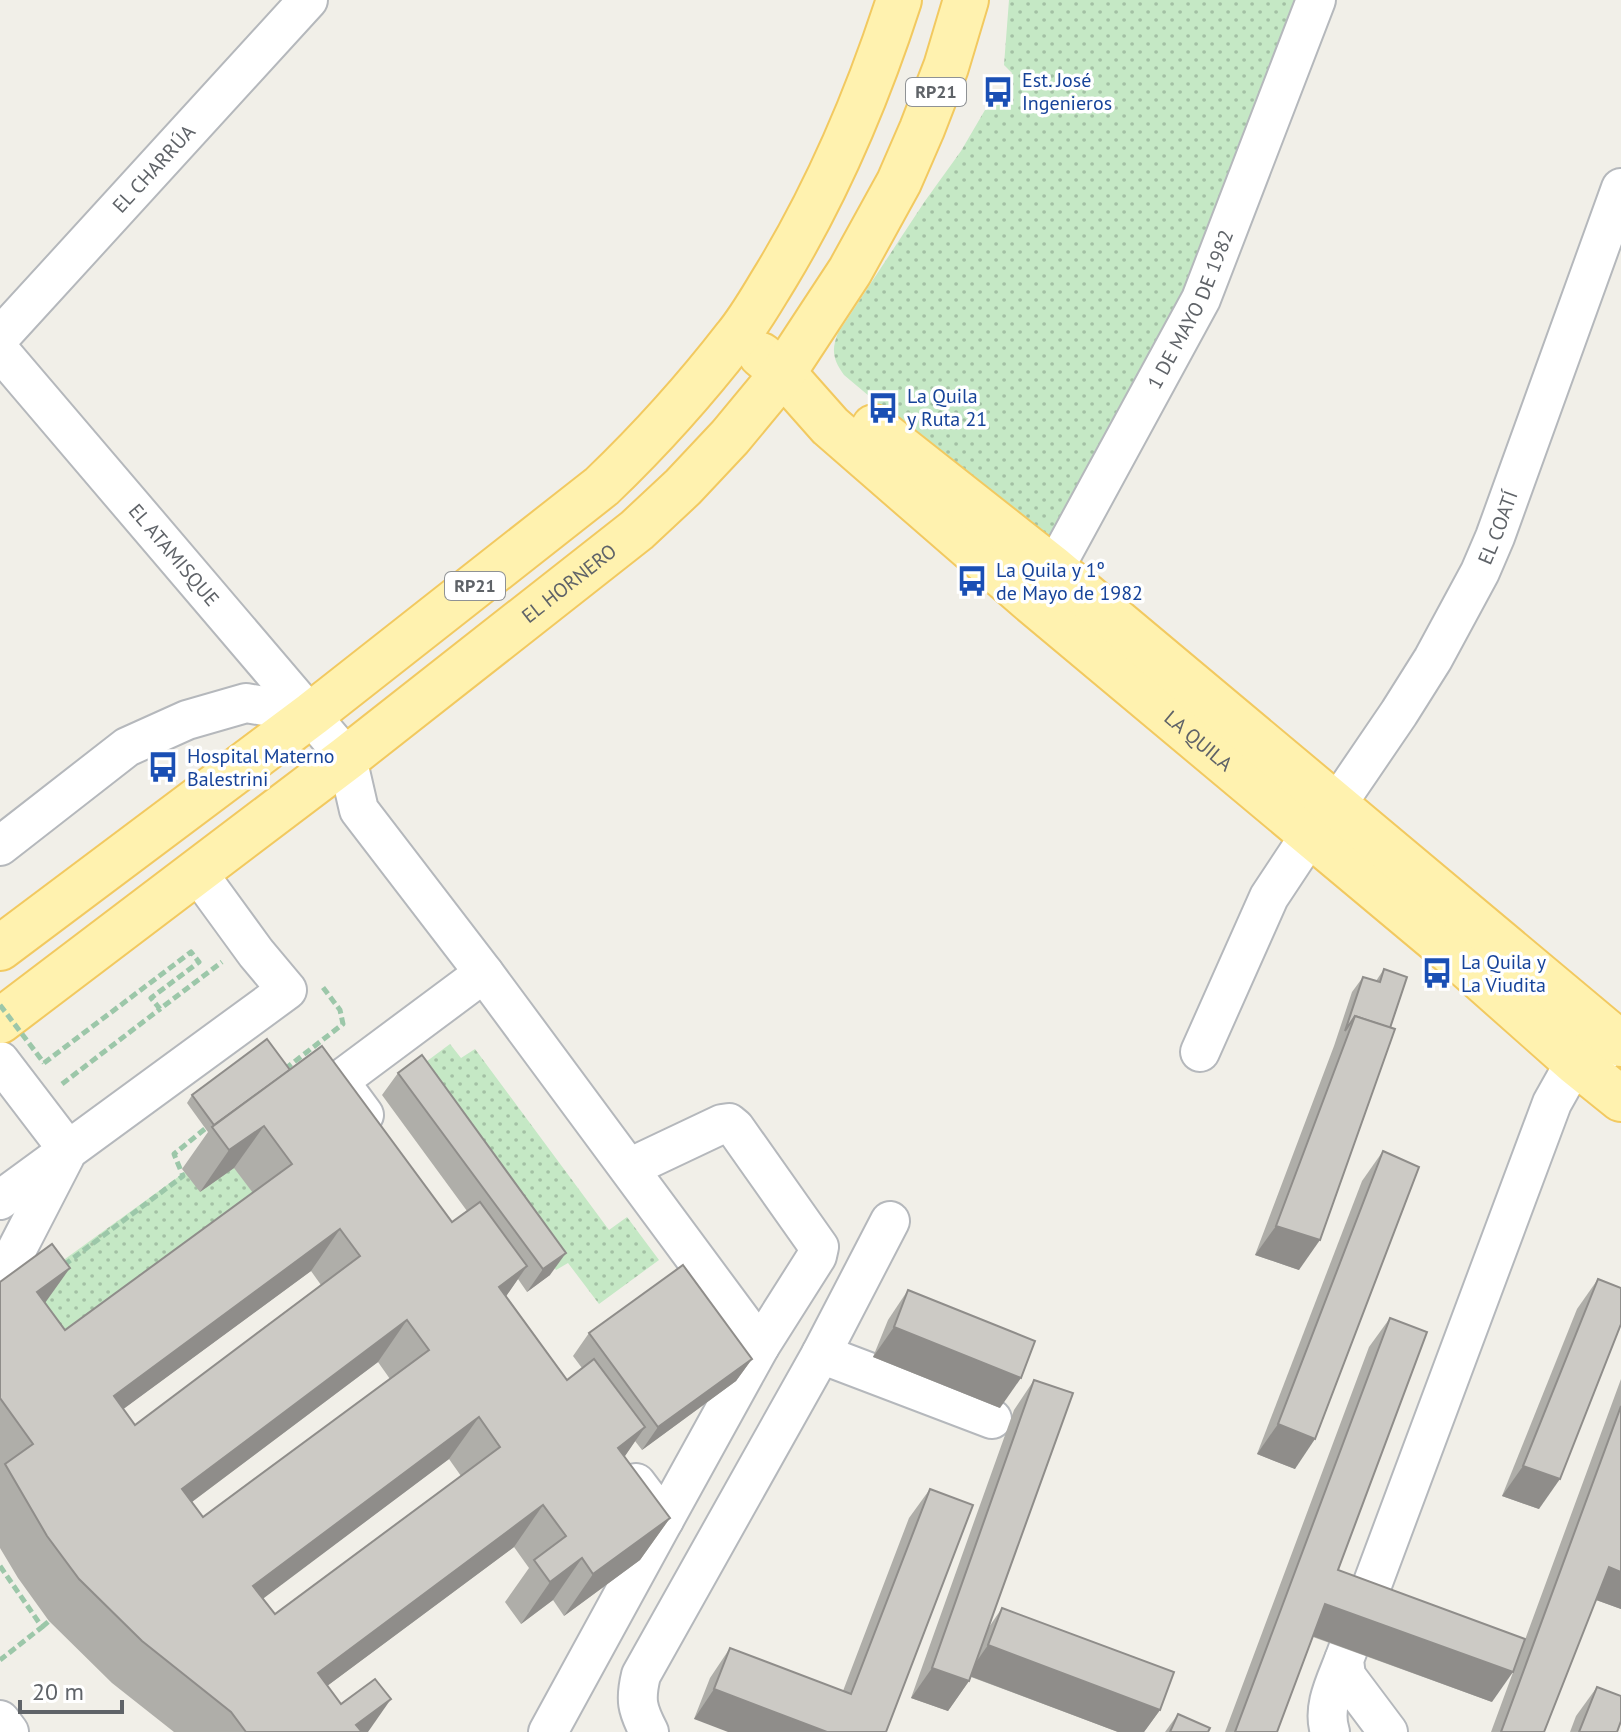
<svg xmlns="http://www.w3.org/2000/svg" width="1621" height="1732" font-family="'PT Sans',sans-serif">
<defs>
<pattern id="grass-dots" width="8" height="8" patternUnits="userSpaceOnUse" patternTransform="scale(2)"><rect width="8" height="8" fill="#c5e8c5"/><path d="M2 2h.1M6 6h.1" fill="none" stroke="#a3c0a4" stroke-width="1.8" stroke-linecap="round"/></pattern>
</defs>
<rect width="100%" height="100%" fill="#f1efe8"/>
<!-- grass -->
<g fill="url(#grass-dots)">
<path d="M 1009,0 L 1302,0 L 1205,253 L 1049,539 L 1038,538 L 844,375 C 833,360 831,350 838,333 L 925,201 L 961,151 L 985,110 L 1004,102 L 1012,73 L 1004,65 Z"/>
<polygon points="450,1044 461,1058 475,1049 609,1230 627,1217 659,1260 599,1304 568,1263 556,1270 411,1073"/>
<polygon points="234,1167 263,1206 35,1372 25,1288 185,1172"/>
</g>
<g fill="none" stroke-linecap="round" stroke-linejoin="round">
<defs>
<g id="minor">
<path id="s1" d="M 0,337 L 308,0"/>
<path id="s2" d="M 0,351 L 347,758 L 359,810 L 484,973 L 339,1081 L 364,1115"/>
<path id="s3" d="M 1036,591 L 1054,569 L 1201,299 L 1316,0"/>
<polyline points="0,846 127,747 187,720 246,703 312,714"/>
<polyline points="484,973 760,1346 664,1520 636,1483"/>
<path id="s4" d="M 1200,1052 L 1269,897 L 1310,835 L 1335,807 L 1399,713 L 1433,659 L 1480,572 L 1495,537 L 1621,188"/>
<polyline points="0,1061 68,1150"/>
<polyline points="629,1168 722,1124 729,1123 735,1128 819,1247 817,1256 760,1346"/>
<polyline points="0,1200 287,990 256,953 197,872"/>
<polyline points="0,1265 15,1253 65,1156"/>
<polyline points="821,1354 992,1419"/>
<polyline points="0,1720 9,1732"/>
<polyline points="548,1732 664,1520"/>
<path d="M 649,1732 C 637,1709 635,1700 641,1675 L 821,1354 L 890,1221"/>
<path d="M 1330,1732 C 1322,1708 1335,1683 1344,1660"/>
<polyline points="1388,1732 1346,1676 1344,1660 1552,1103 1575,1062 1604,1051"/>
</g>
<g id="major">
<path id="s5" d="M 761,355 L 783,373 L 830,426 L 1029,599 L 1451,952 L 1575,1062 L 1621,1099"/>
<polyline points="874,427 1054,569 1621,1044"/>
<path d="M 0,948 L 312,714 L 602,486 C 651,439 695,390 736,337 C 751,319 763,297 776,276 C 828,190 868,96 899,0"/>
<path id="s6" d="M 0,1021 L 347,758 L 637,530 L 683,487 L 730,437 L 783,373 L 850,271 L 899,182 L 922,129 L 946,67 L 966,0"/>
</g>
</defs>
<!-- minor casing -->
<use href="#minor" stroke="#b5b8bc" stroke-width="42"/>
<!-- major casing -->
<use href="#major" stroke="#f2c960" stroke-width="48"/>
<!-- path -->
<g stroke="#9cc7a9" stroke-width="5" stroke-dasharray="8 4" stroke-linecap="butt">
<polyline points="44,1063 191,952 199,962 151,998 160,1009 222,962"/>
<polyline points="285,1069 343,1024 340,1010 322,986"/>
<polyline points="62,1084 160,1009"/>
<polyline points="64,1265 183,1176 174,1154 206,1128"/>
<polyline points="0,1566 42,1627 0,1660"/>
<polyline points="42,1627 49,1621"/>
</g>
<!-- minor -->
<use href="#minor" stroke="#fff" stroke-width="38"/>
<!-- major -->
<use href="#major" stroke="#fff2af" stroke-width="44"/>
<!-- path-bridge -->
<polyline stroke="#9cc7a9" stroke-width="5" stroke-dasharray="8 4" stroke-linecap="butt" points="0,1005 44,1063"/>
</g>
<!-- wall -->
<g fill="#afaea9" fill-rule="evenodd">
<polygon points="1384,969 1299,1270 1255,1255 1334,1046 1352,992 1363,977 1376,981"/>
<path d="M 290,1070 L 452,1222 L 467,1211 L 382,1095 L 398,1073 L 550,1275 L 527,1292 L 518,1279 L 506,1296 L 567,1380 L 582,1368 L 573,1356 L 589,1333 L 752,1359 L 736,1381 L 642,1450 L 635,1441 L 624,1457 L 670,1518 L 640,1560 L 564,1616 L 553,1600 L 521,1624 L 505,1602 L 529,1568 L 514,1547 L 327,1686 L 341,1704 L 368,1732 L 174,1732 L 112,1683 L 49,1621 L 18,1578 L 0,1548 L 0,1282 L 45,1303 L 65,1330 L 253,1193 L 234,1168 L 200,1192 L 182,1169 L 208,1132 L 187,1103 L 192,1095 ZM 311,1271 L 321,1285 L 135,1425 L 123,1409 ZM 378,1362 L 390,1379 L 203,1517 L 192,1502 ZM 449,1459 L 461,1476 L 275,1614 L 263,1598 Z"/>
<polygon points="1383,1151 1295,1469 1257,1454 1362,1181"/>
<polygon points="1598,1279 1539,1509 1502,1496 1577,1309"/>
<polygon points="908,1290 1000,1408 873,1357 888,1320"/>
<polygon points="1390,1318 1338,1570 1492,1702 1313,1637 1277,1732 1225,1732 1369,1347"/>
<polygon points="1621,1379 1621,1609 1596,1600 1544,1732 1491,1732"/>
<polygon points="1034,1380 989,1627 1002,1608 1160,1710 1144,1732 1118,1732 971,1677 969,1681 948,1711 911,1698 1014,1410"/>
<polygon points="930,1489 886,1732 694,1719 710,1678 730,1648 843,1691 909,1518"/>
<polygon points="1597,1687 1617,1732 1570,1732 1576,1716"/>
<polygon points="1178,1714 1170,1732 1165,1732"/>
</g>
<!-- shaded-wall -->
<g fill="#8f8d8a">
<polygon points="264,1126 234,1168 200,1192 229,1150"/>
<polygon points="1276,1226 1320,1240 1299,1270 1255,1255"/>
<polygon points="340,1229 311,1271 84,1438 114,1396"/>
<polygon points="566,1253 550,1275 527,1292 543,1269"/>
<polygon points="527,1266 498,1308 499,1287"/>
<polygon points="70,1268 40,1310 37,1292"/>
<polygon points="407,1320 378,1362 153,1531 182,1489"/>
<polygon points="894,1327 1021,1378 1000,1408 873,1357"/>
<polygon points="752,1359 736,1381 642,1450 658,1427"/>
<polygon points="479,1417 449,1459 224,1628 253,1586"/>
<polygon points="1278,1424 1315,1439 1295,1469 1257,1454"/>
<polygon points="645,1427 616,1469 618,1448"/>
<polygon points="1523,1466 1560,1479 1539,1509 1502,1496"/>
<polygon points="543,1505 514,1547 288,1715 318,1673"/>
<polygon points="670,1518 640,1560 564,1616 593,1574"/>
<polygon points="582,1558 553,1600 521,1624 550,1582"/>
<polygon points="1609,1567 1621,1572 1621,1609 1588,1597"/>
<polygon points="1325,1604 1513,1672 1492,1702 1304,1633"/>
<polygon points="988,1645 1160,1710 1144,1732 1118,1732 967,1675"/>
<polygon points="932,1668 969,1681 948,1711 911,1698"/>
<polygon points="714,1689 827,1732 728,1732 694,1719"/>
<polygon points="391,1699 368,1732 351,1732 356,1725"/>
</g>
<!-- building -->
<g fill="#cccac5" stroke="#8f8d8a" stroke-width="2" fill-rule="evenodd">
<polygon points="1384,969 1407,977 1390,1028 1355,1016 1345,1031 1363,977 1380,982"/>
<polygon points="1355,1016 1395,1029 1320,1240 1276,1226"/>
<polygon points="267,1039 290,1070 214,1125 192,1095"/>
<path d="M 322,1046 L 452,1222 L 480,1202 L 527,1266 L 499,1287 L 567,1380 L 594,1359 L 645,1427 L 618,1448 L 670,1518 L 593,1574 L 582,1558 L 550,1582 L 534,1560 L 566,1536 L 543,1505 L 318,1673 L 341,1704 L 375,1679 L 391,1699 L 356,1725 L 362,1732 L 246,1732 L 231,1712 L 142,1641 L 79,1579 L 47,1536 L 5,1464 L 33,1444 L 0,1398 L 0,1282 L 52,1244 L 70,1268 L 37,1292 L 65,1330 L 292,1164 L 264,1126 L 229,1150 L 212,1127 ZM 340,1229 L 360,1256 L 135,1425 L 114,1396 ZM 407,1320 L 429,1350 L 203,1517 L 182,1489 ZM 479,1417 L 500,1447 L 275,1614 L 253,1586 Z"/>
<polygon points="422,1055 566,1253 543,1269 398,1073"/>
<polygon points="1383,1151 1419,1167 1315,1439 1278,1424"/>
<polygon points="683,1265 752,1359 658,1427 589,1333"/>
<polygon points="1598,1279 1621,1288 1621,1324 1560,1479 1523,1466"/>
<polygon points="908,1290 1035,1341 1021,1378 894,1327"/>
<polygon points="1390,1318 1427,1332 1338,1570 1525,1639 1513,1672 1325,1604 1277,1732 1235,1732"/>
<polygon points="1034,1380 1073,1393 969,1681 932,1668"/>
<polygon points="1621,1406 1621,1572 1609,1567 1544,1732 1501,1732"/>
<polygon points="930,1489 973,1505 886,1732 827,1732 714,1689 730,1648 851,1694"/>
<polygon points="1002,1608 1174,1672 1160,1710 988,1645"/>
<polygon points="1597,1687 1621,1696 1621,1721 1617,1732 1579,1732"/>
<polygon points="1178,1714 1210,1728 1208,1732 1170,1732"/>
</g>
<!-- icons -->
<defs>
<symbol id="bus-bare" viewBox="-9 -9 18 18"><path d="M-5-6H5V4H4V6H2V4H-2V6H-4V4H-5ZM-3.5-4V0h7V-4ZM-3.5 1.2v1.5H-2V1.2ZM2 1.2v1.5H3.5V1.2Z" fill="#1a4fb4" stroke="#fff" stroke-width="2.5" paint-order="stroke"/></symbol>
</defs>
<g fill-rule="evenodd">
<use href="#bus-bare" x="976" y="70" width="44" height="44"/>
<use href="#bus-bare" x="861" y="386" width="44" height="44"/>
<use href="#bus-bare" x="950" y="559" width="44" height="44"/>
<use href="#bus-bare" x="141" y="745" width="44" height="44"/>
<use href="#bus-bare" x="1415" y="951" width="44" height="44"/>
</g>
<g text-anchor="middle" stroke-width="7" stroke-linejoin="round" paint-order="stroke">
<!-- shield labels -->
<g fill="#fff" stroke="#8f9295" stroke-width="2">
<rect x="906" y="78" width="60" height="28" rx="6"/>
<rect x="445" y="572" width="60" height="28" rx="6"/>
</g>
<g font-size="18" font-weight="bold" fill="#5f6368">
<text x="936" y="98">RP21</text>
<text x="475" y="592">RP21</text>
</g>
<!-- transit labels -->
<g font-size="20" fill="#164399" stroke="#fff" text-anchor="start">
<text x="1022" y="87">Est. José<tspan x="1022" dy="23">Ingenieros</tspan></text>
<text x="907" y="403">La Quila<tspan x="907" dy="23">y Ruta 21</tspan></text>
<text x="996" y="577">La Quila y 1º<tspan x="996" dy="23">de Mayo de 1982</tspan></text>
<text x="187" y="763">Hospital Materno<tspan x="187" dy="23">Balestrini</tspan></text>
<text x="1461" y="969">La Quila y<tspan x="1461" dy="23">La Viudita</tspan></text>
</g>
<!-- street labels -->
<g font-size="20" fill="#5f6368" stroke="#fff">
<text dy="7" stroke="none"><textPath href="#s1" startOffset="228">EL CHARRÚA</textPath></text>
<text dy="7" stroke="none"><textPath href="#s3" startOffset="322">1 DE MAYO DE 1982</textPath></text>
<text dy="7" stroke="none"><textPath href="#s4" startOffset="606">EL COATÍ</textPath></text>
<text dy="7" stroke="none"><textPath href="#s2" startOffset="268">EL ATAMISQUE</textPath></text>
<text dy="7" stroke="none"><textPath href="#s6" startOffset="718">EL HORNERO</textPath></text>
<text dy="7" stroke="none"><textPath href="#s5" startOffset="584">LA QUILA</textPath></text>
</g>
</g>
<!-- scale -->
<path d="M20 1700v12h102v-12" fill="none" stroke="#5f6368" stroke-width="4"/>
<text x="32" y="1700" font-size="24" fill="#5f6368" stroke="#ffffff" stroke-width="6" paint-order="stroke">20 m</text>
</svg>
